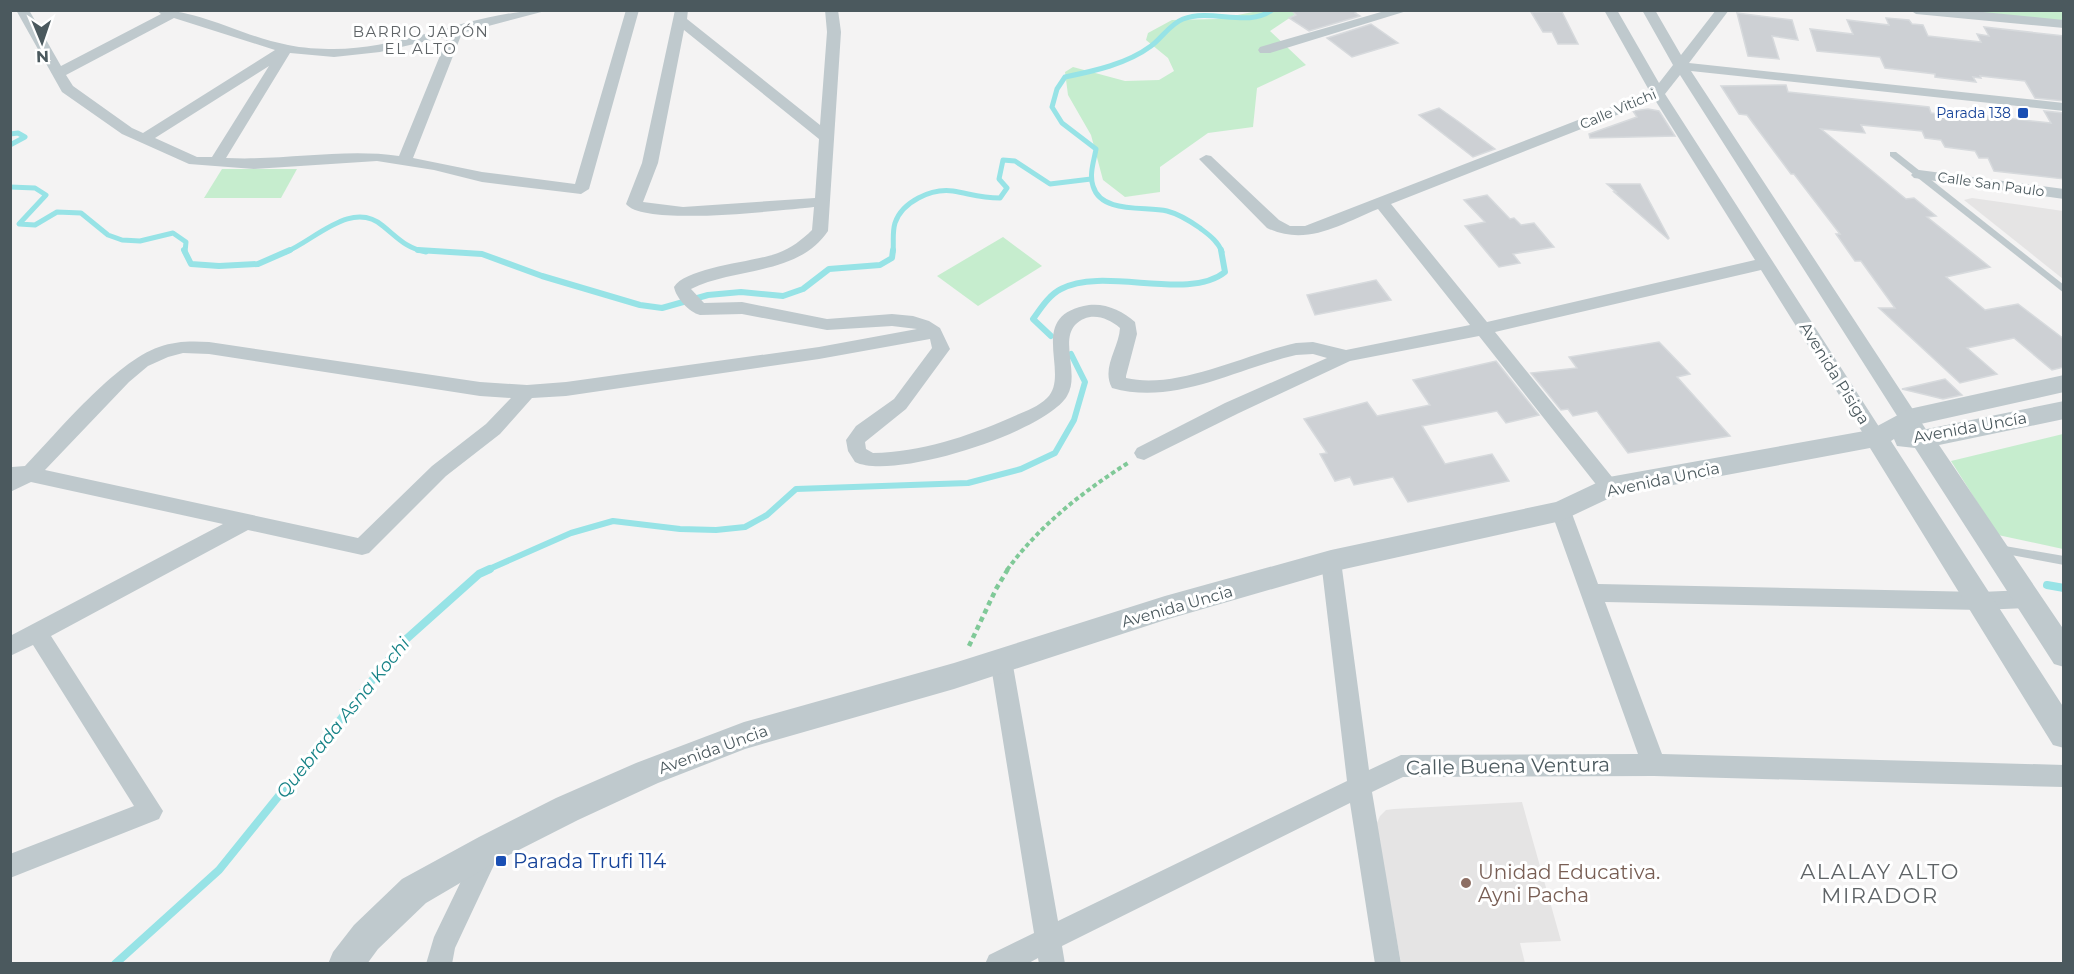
<svg xmlns="http://www.w3.org/2000/svg" width="2074" height="974" font-family="Montserrat,sans-serif">
<rect width="100%" height="100%" fill="#f4f3f3"/>
<!-- education -->
<g fill="#e5e4e4">
<polygon points="1972,198 2063,211 2063,279 1964,200"/>
<polygon points="1522,802 1561,941 1520,943 1525,963 1401,963 1376,825 1380,816 1386,810 1394,809"/>
</g>
<!-- green -->
<g fill="#c6edce">
<polygon points="1258,11 1300,11 1270,31 1306,65 1257,88 1253,127 1208,133 1160,167 1160,192 1125,197 1103,180 1091,135 1068,95 1065,72 1073,67 1125,81 1159,80 1174,71 1168,58 1146,40 1148,33 1172,20 1217,19"/>
<polygon points="1972,11 2061,11 2063,12 2063,24"/>
<polygon points="222,169 297,169 281,198 204,198"/>
<polygon points="1003,237 1042,266 978,306 937,276"/>
<polygon points="2063,434 2063,549 1998,535 1951,461"/>
</g>
<g fill="none" stroke-linecap="round" stroke-linejoin="round">
<!-- stream-far2 -->
<g stroke="#97e3e6" stroke-width="5">
<polyline points="10,134 18,133 25,137 10,145"/>
<polyline points="10,187 35,188 46,195 19,224 35,225 57,212 81,213 108,235 122,240 140,241 173,233 186,242 185,252"/>
<path d="M 286,252 C 315,240 352,199 383,226 C 399,239 406,248 426,252"/>
<path d="M 893,252 C 894,242 892,233 895,223 C 902,202 931,188 953,191 C 971,194 980,198 1000,198 L 1007,188 L 999,179 L 1003,160 L 1015,161 L 1050,184 L 1091,179"/>
<path d="M 1222,252 C 1218,241 1209,235 1200,228 C 1190,221 1179,214 1167,211 C 1145,206 1101,214 1093,186 C 1089,174 1094,161 1096,149 L 1062,123 L 1052,107 L 1057,89 L 1065,77 C 1094,71 1127,64 1151,46 C 1162,38 1170,24 1183,19 C 1212,8 1248,28 1272,10"/>
</g>
<!-- stream-far1 -->
<g stroke="#97e3e6" stroke-width="6">
<polyline points="184,250 191,264 219,266 258,264 290,250"/>
<polyline points="418,250 482,254 542,276 640,305 662,308 708,295 741,292 783,296 803,289 829,269 880,265 892,258 893,250"/>
<path d="M 1051,336 L 1033,319 C 1041,308 1049,295 1061,289 C 1104,266 1188,302 1225,272 L 1221,250"/>
<polyline points="487,570 571,533 613,521 680,529 716,530 745,527 767,515 796,489 968,483 1021,469 1055,453 1074,420 1085,382 1071,354"/>
</g>
<!-- stream -->
<g stroke="#97e3e6" stroke-width="8">
<polyline points="2047,585 2064,588"/>
<polyline points="115,964 219,870 403,642 479,574 490,569"/>
</g>
</g>
<!-- building -->
<g fill="#cdd0d4" stroke="#d7dadd" stroke-width="1.5">
<polygon points="1291,10 1358,10 1355,13 1360,16 1309,31 1289,18 1296,15"/>
<polygon points="1531,12 1562,12 1578,44 1558,44 1552,32 1543,32"/>
<polygon points="1737,13 1792,20 1798,40 1772,36 1779,59 1748,56"/>
<polygon points="1886,18 1909,20 1912,24 1923,25 1928,36 1981,42 1977,34 1989,36 1984,27 2064,36 2064,101 2035,98 2025,81 1980,76 1981,78 1973,77 1976,82 1935,77 1935,74 1885,68 1880,57 1817,51 1810,29 1853,34 1847,20 1889,25"/>
<polygon points="1371,24 1398,43 1352,57 1327,38"/>
<polygon points="1786,85 1788,92 1929,107 1931,113 1979,119 1977,115 2051,123 2044,111 2064,113 2064,179 1994,171 1988,158 1979,158 1975,151 1945,147 1941,140 1925,138 1922,131 1861,125 1865,133 1821,129 1906,199 1914,198 1936,216 1927,217 1990,267 1946,277 1985,310 2018,304 2064,339 2064,367 2052,370 2014,338 1967,348 1997,374 1960,383 1879,308 1895,308 1861,261 1855,261 1836,234 1840,234 1794,174 1791,174 1747,115 1739,114 1721,86"/>
<polygon points="1439,108 1459,122 1495,149 1473,157 1419,115"/>
<polygon points="1648,109 1659,111 1675,136 1590,138 1589,134 1637,117 1633,111"/>
<polygon points="1607,184 1640,184 1669,238 1668,239 1614,192 1616,192"/>
<polygon points="1487,195 1510,219 1514,218 1521,225 1534,223 1554,247 1513,254 1520,263 1499,267 1465,226 1485,222 1464,200"/>
<polygon points="1376,280 1391,300 1315,315 1307,295"/>
<polygon points="1659,342 1690,374 1677,377 1730,436 1628,453 1597,411 1573,416 1568,409 1561,410 1531,373 1577,368 1569,357"/>
<polygon points="1496,361 1539,415 1506,423 1497,411 1422,426 1445,464 1492,454 1509,481 1408,502 1393,477 1354,485 1350,477 1335,481 1320,454 1327,453 1304,419 1367,402 1377,416 1430,405 1413,380"/>
<polygon points="1945,379 1962,395 1943,399 1902,389"/>
</g>
<g fill="none" stroke-linecap="round" stroke-linejoin="round">
<!-- path-far1 -->
<path stroke="#80c998" stroke-width="4" stroke-dasharray="4.5 3" stroke-linecap="butt" d="M 1007,570 C 1039,526 1082,492 1128,463"/>
<!-- path -->
<polyline stroke="#80c998" stroke-width="4.5" stroke-dasharray="5 4" stroke-linecap="butt" points="969,646 996,589 1008,569"/>
<!-- service -->
<g fill="#bfc9cd" fill-rule="evenodd">
<polygon points="1890,152 1896,152 2064,285 2064,293 1890,156"/>
<polygon points="1999,545 2064,556 2064,565 1995,552 1994,549 1995,546"/>
</g>
<!-- minor -->
<g fill="#bfc9cd" fill-rule="evenodd">
<path d="M 16,10 L 29,10 L 61,66 L 161,14 L 156,10 C 202,10 243,37 288,45 C 302,48 319,49 334,49 C 407,49 476,10 549,10 L 462,33 L 413,158 L 482,172 L 575,184 L 626,10 L 639,10 L 589,189 L 581,194 L 482,182 L 434,170 L 377,161 L 254,169 L 189,164 L 122,134 L 62,92 ZM 174,18 L 275,50 L 143,133 L 132,128 L 73,86 L 66,75 ZM 448,36 L 399,156 C 342,148 284,161 226,158 L 290,53 L 334,57 L 380,52 ZM 269,66 L 212,157 L 197,157 L 155,138 Z"/>
<path d="M 675,10 L 688,10 L 687,19 L 820,125 L 827,32 L 825,10 L 838,10 L 841,32 L 828,231 C 798,276 734,267 691,289 L 704,303 L 742,302 L 827,319 L 892,314 L 913,316 L 929,321 L 940,328 L 950,349 L 906,409 L 865,442 L 866,449 L 873,453 C 921,452 966,437 1010,418 C 1023,412 1037,408 1047,398 C 1072,374 1024,315 1089,305 C 1106,303 1123,311 1135,322 L 1137,334 L 1126,376 L 1126,378 C 1178,390 1245,354 1296,343 L 1313,342 L 1346,350 L 1470,325 L 1378,209 C 1341,224 1307,247 1267,228 L 1199,159 L 1206,155 L 1211,156 L 1279,220 L 1290,226 L 1305,226 L 1650,92 L 1604,10 L 1617,10 L 1659,83 L 1673,65 L 1642,10 L 1655,10 L 1681,55 L 1716,10 L 1729,10 L 1689,63 L 2064,103 L 2064,111 L 1691,71 L 1929,434 L 1931,439 L 1929,444 L 1922,446 L 1915,444 L 1680,75 L 1665,94 L 1883,433 L 1885,438 L 1883,443 L 1876,445 L 1869,443 L 1761,270 L 1495,332 L 1616,482 L 1619,487 L 1616,492 L 1609,495 L 1602,492 L 1479,336 L 1350,361 L 1239,413 L 1144,460 L 1137,458 L 1134,453 L 1137,448 L 1225,403 L 1327,358 L 1313,354 L 1296,355 C 1236,369 1174,406 1112,388 C 1101,368 1119,348 1120,328 C 1107,317 1089,311 1075,325 C 1060,342 1080,375 1067,396 C 1046,432 893,481 855,462 L 848,451 L 846,440 L 856,426 L 894,399 L 932,348 L 930,339 L 819,359 L 566,396 L 532,398 L 500,434 L 446,476 L 369,553 L 362,555 L 248,530 L 51,636 L 163,811 L 159,819 L 10,878 L 10,854 L 134,806 L 33,645 L 10,656 L 10,636 L 223,524 L 31,482 L 10,492 L 12,467 L 25,466 C 58,432 115,362 159,347 C 176,341 191,341 209,342 L 480,382 L 527,385 L 566,382 L 819,347 L 917,329 L 892,326 L 827,330 L 742,314 L 700,315 C 689,312 676,298 674,287 C 686,267 755,262 778,253 C 791,248 802,240 812,230 L 814,207 C 782,210 644,227 626,204 L 642,163 ZM 684,30 L 819,139 L 815,198 L 683,207 L 643,202 L 658,163 ZM 1655,100 L 1755,260 L 1487,322 L 1391,204 ZM 183,353 L 209,354 L 480,396 L 511,398 L 486,424 L 432,466 L 358,538 L 45,470 L 129,382 L 148,366 L 168,357 Z"/>
<polygon points="1388,10 1410,10 1270,53 1260,53 1258,50 1260,47"/>
<polygon points="1910,10 1963,10 2064,20 2064,28 1916,14"/>
<polygon points="1919,170 2064,189 2064,199 1914,178 1911,175 1914,172"/>
<polygon points="1561,503 1568,505 1571,511 1598,584 1980,592 2027,590 2034,593 2038,599 2034,605 2027,608 1980,610 1605,602 1662,754 2064,765 2064,787 1654,776 1403,777 1372,792 1401,964 1375,964 1350,803 1062,946 1065,964 1039,964 1038,958 1027,964 985,964 989,955 1034,933 990,660 993,653 1001,650 1009,653 1012,660 1058,921 1347,781 1321,561 1324,555 1331,553 1338,555 1341,561 1369,770 1401,755 1638,754 1551,511 1554,505"/>
<polygon points="489,838 498,842 501,850 455,948 452,964 426,964 434,937 480,842"/>
</g>
<!-- tertiary -->
<polygon fill="#bfc9cd" fill-rule="evenodd" points="2064,375 2064,392 1916,425 1909,430 1922,430 2064,401 2064,419 1939,445 2064,630 2064,667 2054,664 1915,448 1897,446 1894,439 1891,441 2064,708 2064,748 2053,745 1870,448 1614,496 1561,521 1331,572 1165,620 954,689 745,749 658,783 578,820 501,859 426,903 378,949 367,964 328,964 333,952 354,925 402,879 479,837 556,798 636,763 744,722 954,663 1165,596 1331,550 1556,502 1609,477 1870,430 1909,409"/>
</g>
<!-- markers -->
<g fill="#1a4fb4" stroke="#fff" stroke-width="2">
<rect x="2017" y="107" width="12" height="12" rx="3"/>
<rect x="495" y="855" width="12" height="12" rx="3"/>
</g>
<circle fill="#8d6e63" stroke="#fff" stroke-width="2" cx="1466" cy="883" r="6"/>
<g text-anchor="middle" stroke-width="6" stroke-linejoin="round" paint-order="stroke">
<!-- far-street labels -->
<g font-size="14" fill="#4b595e" stroke="#fff">
<text transform="translate(1618 109) rotate(-23)" y="5">Calle Vitichi</text>
<text transform="translate(1991 184) rotate(8)" y="5">Calle San Paulo</text>
</g>
<!-- far-transit labels -->
<g font-size="14" fill="#164399" stroke="#fff" text-anchor="end">
<text x="2011" y="118">Parada 138</text>
</g>
<!-- far-neighbourhood labels -->
<g font-size="15" letter-spacing="1.5" fill="#5f6467" stroke="#fff">
<text x="421" y="37">BARRIO JAPÓN<tspan x="421" dy="17">EL ALTO</tspan></text>
</g>
<!-- street labels -->
<g font-size="16" fill="#4b595e" stroke="#fff">
<text transform="translate(1835 373) rotate(58)" y="6">Avenida Pisiga</text>
<text transform="translate(1970 427) rotate(-10)" y="6">Avenida Uncía</text>
<text transform="translate(1663 479) rotate(-12)" y="6">Avenida Uncia</text>
<text transform="translate(1177 606) rotate(-16)" y="6">Avenida Uncia</text>
<text transform="translate(713 749) rotate(-20)" y="6">Avenida Uncia</text>
</g>
<!-- water labels -->
<g font-size="18" font-style="italic" fill="#178387" stroke="#fff">
<text transform="translate(343 718) rotate(-51)" y="6">Quebrada Asna Kochi</text>
</g>
<!-- near-street labels -->
<g font-size="20" fill="#4b595e" stroke="#fff">
<text transform="translate(1508 766) rotate(-1)" y="7">Calle Buena Ventura</text>
</g>
<!-- near-transit labels -->
<g font-size="20" fill="#164399" stroke="#fff" text-anchor="start">
<text x="513" y="868">Parada Trufi 114</text>
</g>
<!-- near-education labels -->
<g font-size="20" fill="#785e54" stroke="#fff" text-anchor="start">
<text x="1478" y="879">Unidad Educativa.<tspan x="1478" dy="23">Ayni Pacha</tspan></text>
</g>
<!-- near-neighbourhood labels -->
<g font-size="21" letter-spacing="1.5" fill="#5f6467" stroke="#fff">
<text x="1880" y="879">ALALAY ALTO<tspan x="1880" dy="24">MIRADOR</tspan></text>
</g>
</g>
<!-- border -->
<rect width="2074" height="974" fill="none" stroke="#4b595e" stroke-width="24"/>
<!-- north arrow -->
<g transform="translate(42 42) rotate(178)" stroke="#ffffff" stroke-width="4.5" paint-order="stroke">
<path d="M0-4.5L10 22L0 15L-10 22Z" fill="#4b595e"/>
<text y="-9" font-size="16" font-weight="bold" text-anchor="middle" fill="#4b595e">N</text>
</g>
</svg>
